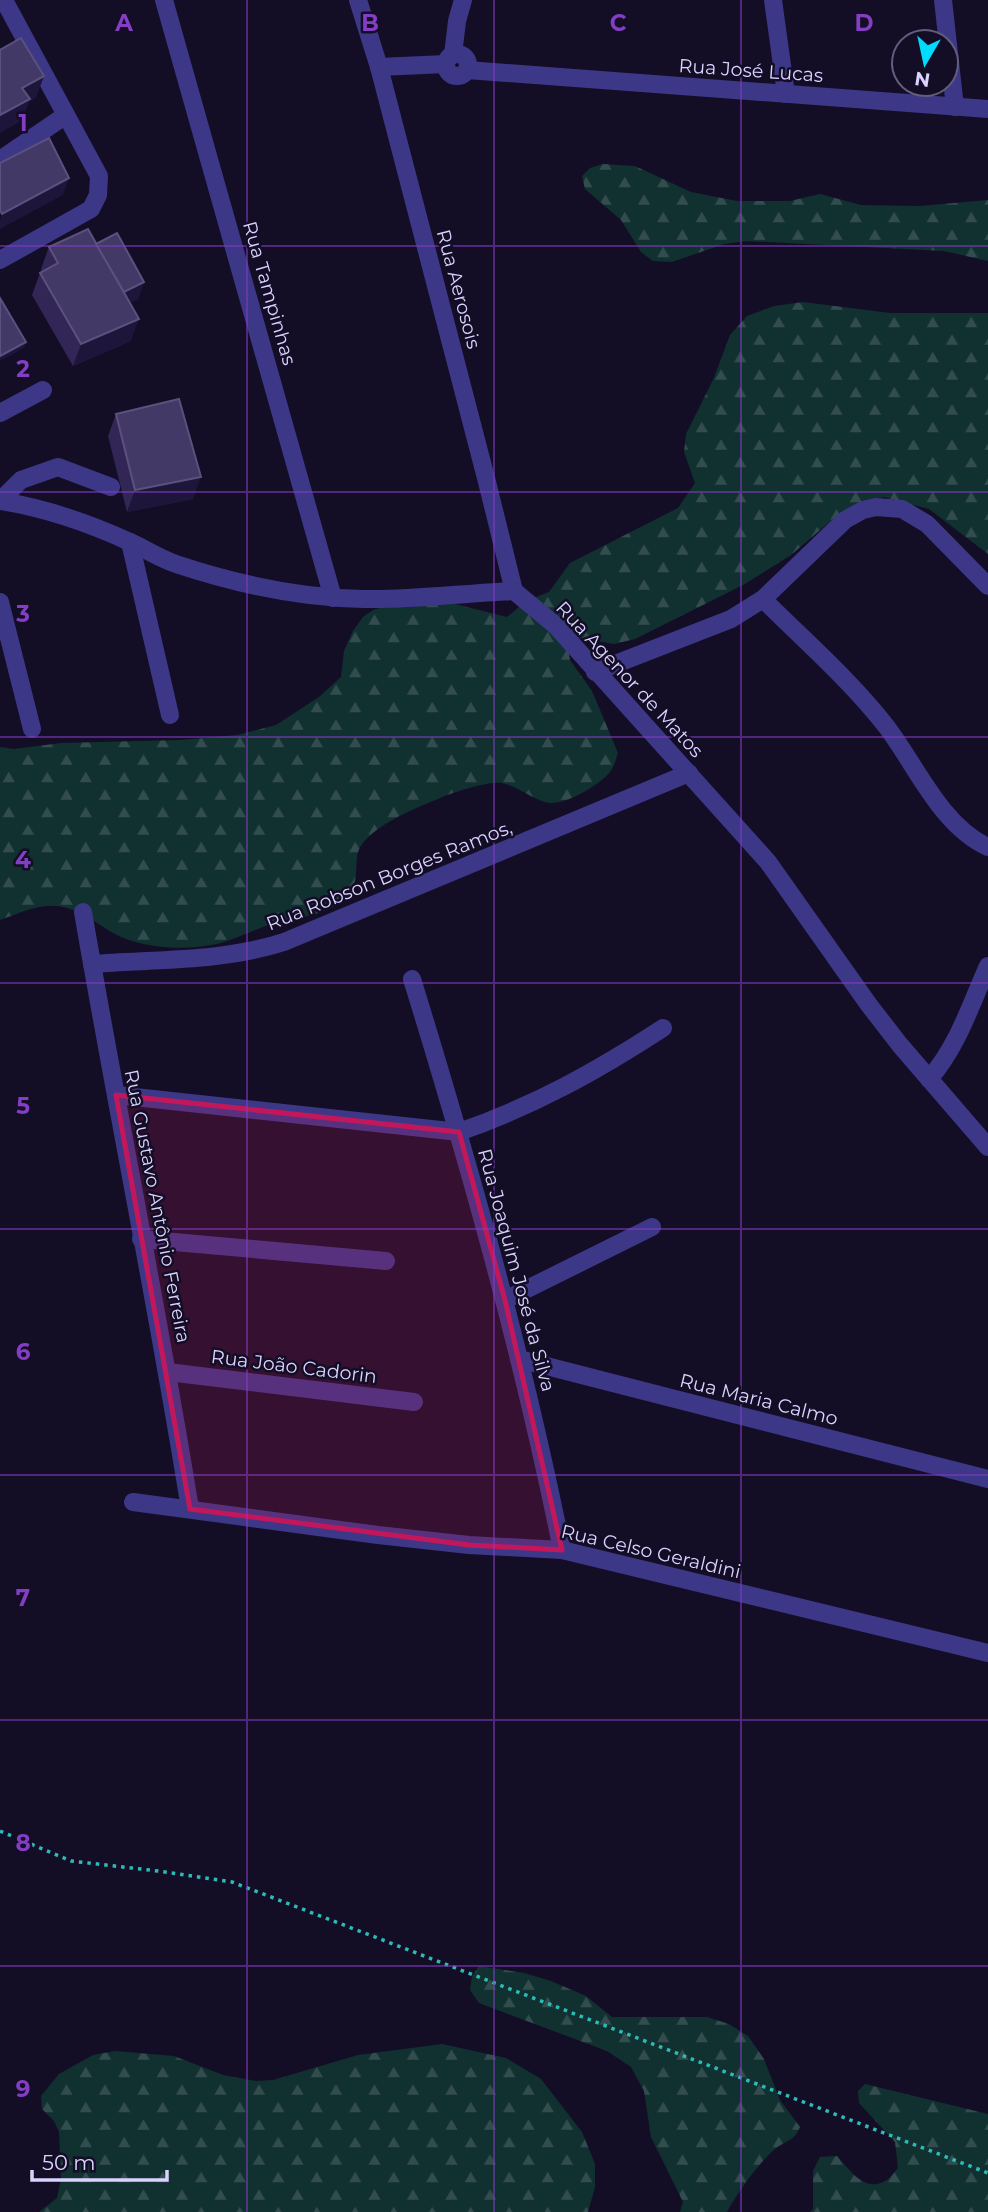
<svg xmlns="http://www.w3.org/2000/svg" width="988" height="2212" font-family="Montserrat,sans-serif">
<defs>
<pattern id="forest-firs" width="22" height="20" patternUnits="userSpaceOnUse" patternTransform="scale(1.75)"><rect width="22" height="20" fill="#113030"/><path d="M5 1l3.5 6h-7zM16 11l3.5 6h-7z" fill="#334d4f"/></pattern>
</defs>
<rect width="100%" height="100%" fill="#130e26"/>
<!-- forest -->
<g fill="url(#forest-firs)">
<polygon points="603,164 635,166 691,192 737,201 790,201 820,194 861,205 920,206 988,200 988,261 944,251 746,241 724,244 672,262 653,261 641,252 621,220 585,189 582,176 590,168"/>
<path d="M 803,302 L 890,313 L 988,313 L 988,554 L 929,509 L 884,497 L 860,504 L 833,519 L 791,555 L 743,585 L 635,639 L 614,644 L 580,638 L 572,640 L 568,648 L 570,660 L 592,691 L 618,753 C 616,759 614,767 610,772 C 599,785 563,808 545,802 C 531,798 517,786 502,783 C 488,781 458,791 445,796 C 421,806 367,826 358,852 C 355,863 358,879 352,889 C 335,916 300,916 272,924 C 252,930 232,941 212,945 C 181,950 142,949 113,933 C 95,922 78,908 56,906 C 37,904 18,914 0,920 L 0,747 L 14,749 L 61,743 L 181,740 L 237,735 L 276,725 L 319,697 L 341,677 L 344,651 L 353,631 L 363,617 L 373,610 L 408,600 L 431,598 L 507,617 L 526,601 L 549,592 L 570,563 L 678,508 L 695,483 L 684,452 L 686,434 L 713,380 L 730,335 L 747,316 L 774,306 Z"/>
<path d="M 479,1966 L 524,1973 L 551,1981 L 586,1996 L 612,2017 L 707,2017 L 729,2024 L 748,2036 L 764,2059 L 780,2100 L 800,2127 C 794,2142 786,2140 775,2149 C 760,2161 736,2195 727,2212 L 680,2212 L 683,2202 L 651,2137 L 644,2091 L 631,2067 L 607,2051 L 479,2003 L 470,1990 L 472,1976 Z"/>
<polygon points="442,2044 506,2058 541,2079 582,2132 595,2164 595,2187 588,2212 39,2212 57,2198 61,2178 59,2132 54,2121 42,2109 41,2096 59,2074 93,2055 115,2051 174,2056 223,2075 256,2081 273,2080 358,2055"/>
<path d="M 865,2084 L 988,2114 L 988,2212 L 810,2212 L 813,2209 L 813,2171 L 820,2157 L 837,2156 C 849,2169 864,2193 885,2181 C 890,2179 894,2172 898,2168 L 895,2142 L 859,2103 L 858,2091 Z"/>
</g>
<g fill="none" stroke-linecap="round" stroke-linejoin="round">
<!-- path -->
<polyline stroke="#2bbbb8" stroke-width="3.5" stroke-dasharray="3.5 5" stroke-linecap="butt" points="0,1831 71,1861 158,1871 232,1882 988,2173"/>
<!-- minor -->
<g stroke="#3d3787" stroke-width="18">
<polyline points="164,0 333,598"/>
<polyline points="358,0 379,67 486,478 514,591"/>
<polyline points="773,0 786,94"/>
<polyline points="943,0 955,107"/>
<circle cx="457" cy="65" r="11"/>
<polyline points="453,55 457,21 463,0"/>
<polyline points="379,67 446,64"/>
<polyline points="467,70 988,109"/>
<polyline points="0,160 66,115"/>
<polyline points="0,260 91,209 98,195 99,176 5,2"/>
<polyline points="0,413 43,390"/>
<path d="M 0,501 C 45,508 91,524 132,543 C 147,550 161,559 176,564 C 236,584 301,598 364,599 C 414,600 464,593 514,591 L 555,625 L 768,862 L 869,1005 L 900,1045 L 988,1147"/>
<polyline points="0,501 21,480 58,467 111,487"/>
<polyline points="130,542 170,715"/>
<path d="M 763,599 C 804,640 850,680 886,726 C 916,765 941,826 988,847"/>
<polyline points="0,602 32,729"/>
<polyline points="595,672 731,619 763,599 845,520 863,510 876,507 902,509 927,524 988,586"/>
<path d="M 83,912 C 117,1111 158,1309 190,1509"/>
<path d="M 92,964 C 156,959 222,962 284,942 L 689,773"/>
<path d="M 412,979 C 470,1167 523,1356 562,1550"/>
<path d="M 929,1079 C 957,1048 971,1004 988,966"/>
<path d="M 116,1095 L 459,1132 C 534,1106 597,1071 663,1028"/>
<polyline points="141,1239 386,1261"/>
<polyline points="505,1300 652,1227"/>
<polyline points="519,1359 988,1479"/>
<polyline points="168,1372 414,1402"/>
<polyline points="133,1502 378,1535 469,1545 562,1550 988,1653"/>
</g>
</g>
<!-- wall -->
<g fill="#312655">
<polygon points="96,244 144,282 138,299 130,302 131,341 73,366 32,295 40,273 42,272 41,269 49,247"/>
<polygon points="116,414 193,499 127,512 108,436"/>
</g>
<!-- shaded-wall -->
<g fill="#1d153a">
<polygon points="44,76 36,98 29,102 22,121 0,133 0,115 22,88"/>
<polygon points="69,178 63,195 0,229 0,220 2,214"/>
<polygon points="144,282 138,299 114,310 120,293"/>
<polygon points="139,319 131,341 73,366 81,344"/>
<polygon points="26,342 24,348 0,361 0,356"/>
<polygon points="201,477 193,499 127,512 135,490"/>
</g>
<!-- building -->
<g fill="#433967" stroke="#5b517f" stroke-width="2">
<polygon points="21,38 44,76 22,88 30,99 0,115 0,50"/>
<polygon points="49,138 69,178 2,214 0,210 0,163"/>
<polygon points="88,229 139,319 81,344 40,273 58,263 49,247"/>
<polygon points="117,233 144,282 124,292 96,244"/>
<polygon points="0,298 26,342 0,356"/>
<polygon points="179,399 201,477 135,490 116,414"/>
</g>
<!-- marked area -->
<path fill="#c2185b" fill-opacity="0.2" stroke="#c2185b" stroke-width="5" stroke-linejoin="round" d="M 116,1095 L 459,1132 L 505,1300 L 562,1550 L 469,1545 L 190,1509 Z"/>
<!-- grid -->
<path fill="none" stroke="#843dc5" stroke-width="2" stroke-opacity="0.55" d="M 247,0 L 247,2212M 494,0 L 494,2212M 741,0 L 741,2212M 0,246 L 988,246M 0,492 L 988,492M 0,737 L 988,737M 0,983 L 988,983M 0,1229 L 988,1229M 0,1475 L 988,1475M 0,1720 L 988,1720M 0,1966 L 988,1966"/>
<g text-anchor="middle" stroke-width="5" stroke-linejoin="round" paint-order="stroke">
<!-- street labels -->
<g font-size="19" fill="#dad3ff" stroke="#130e26">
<text transform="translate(751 70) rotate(4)" y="7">Rua José Lucas</text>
<text transform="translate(459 289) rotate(75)" y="7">Rua Aerosois</text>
<text transform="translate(270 293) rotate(74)" y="7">Rua Tampinhas</text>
<text transform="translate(630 679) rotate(47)" y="7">Rua Agenor de Matos</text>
<text transform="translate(389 875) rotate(-22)" y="7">Rua Robson Borges Ramos,</text>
<text transform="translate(158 1206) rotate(79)" y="7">Rua Gustavo Antônio Ferreira</text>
<text transform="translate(517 1270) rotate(75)" y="7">Rua Joaquim José da Silva</text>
<text transform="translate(294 1366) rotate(7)" y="7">Rua João Cadorin</text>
<text transform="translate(759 1399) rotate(14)" y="7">Rua Maria Calmo</text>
<text transform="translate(651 1551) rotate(13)" y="7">Rua Celso Geraldini</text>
</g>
</g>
<g font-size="23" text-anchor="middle" font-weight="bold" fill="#843dc5" stroke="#130e26" stroke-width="5" stroke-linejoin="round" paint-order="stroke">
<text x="124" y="31">A</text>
<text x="370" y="31">B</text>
<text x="618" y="31">C</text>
<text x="864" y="31">D</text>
<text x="23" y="131">1</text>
<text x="23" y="377">2</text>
<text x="23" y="622">3</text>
<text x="23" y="868">4</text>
<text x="23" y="1114">5</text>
<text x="23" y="1360">6</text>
<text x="23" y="1606">7</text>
<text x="23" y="1851">8</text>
<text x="23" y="2097">9</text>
</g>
<!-- north arrow -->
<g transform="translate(925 63) rotate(189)"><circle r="33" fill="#130e26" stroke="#635d7d" stroke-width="2"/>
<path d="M0-5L12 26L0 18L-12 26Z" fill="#00dbfe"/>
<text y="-10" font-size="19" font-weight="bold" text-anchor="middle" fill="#dad3ff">N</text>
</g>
<!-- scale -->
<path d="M32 2170v10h135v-10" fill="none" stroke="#dad3ff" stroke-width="3.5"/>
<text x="42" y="2170" font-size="21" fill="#dad3ff" stroke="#130e26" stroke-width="5" paint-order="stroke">50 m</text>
</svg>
